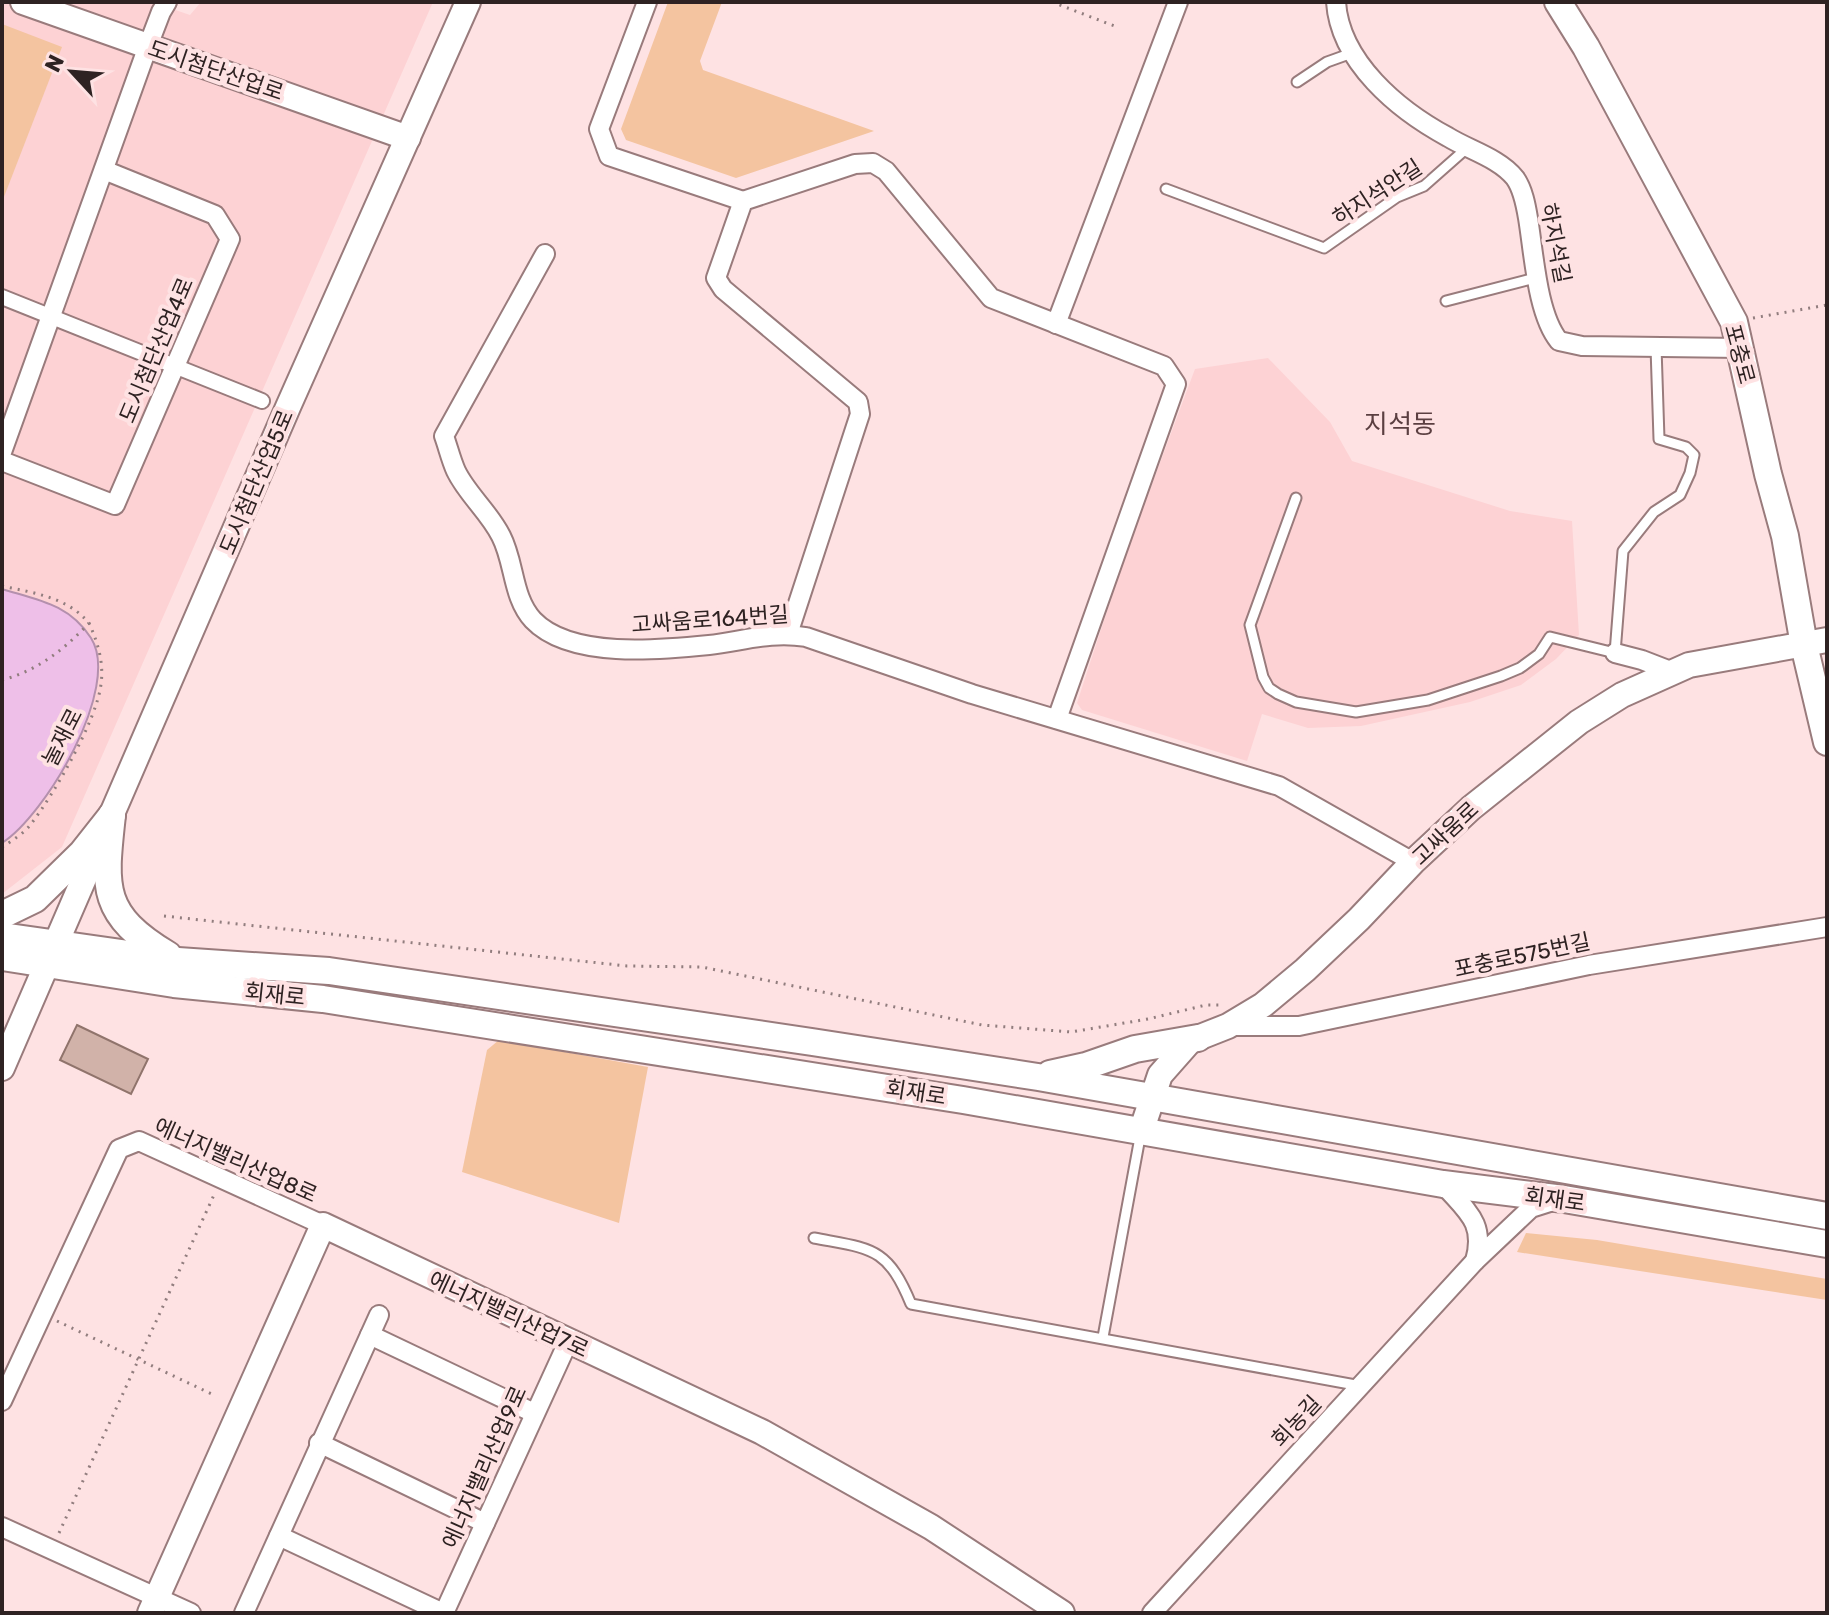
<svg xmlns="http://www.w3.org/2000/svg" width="1829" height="1615" font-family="Rubik,'Noto Sans KR',sans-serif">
<rect width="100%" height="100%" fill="#fee2e3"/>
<!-- built -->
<g fill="#fdd2d4">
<polygon points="2,2 152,2 190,15 201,2 433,2 62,847 2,894"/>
<polygon points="1268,358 1330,422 1352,461 1510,511 1572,521 1579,635 1556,659 1521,685 1470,702 1361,726 1308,728 1262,714 1247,761 1082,710 1077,703 1123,562 1195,369"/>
</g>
<!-- green -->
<g fill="#f4c4a0">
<polygon points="668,2 722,2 700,61 703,70 874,131 736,178 626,140 621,129"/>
<polygon points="2,24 62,47 2,202"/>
<polygon points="499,1040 648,1067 619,1223 462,1172 487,1050"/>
<polygon points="1526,1233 1597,1240 1827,1279 1827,1300 1517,1252"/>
</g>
<!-- water -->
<path fill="#eebfe8" stroke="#b490ad" stroke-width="2" d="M 2,589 C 38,600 69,604 91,638 C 122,687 45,816 2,843 Z"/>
<!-- building -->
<polygon fill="#d1b2a9" stroke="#90746c" stroke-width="2" points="77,1025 148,1059 131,1094 60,1060"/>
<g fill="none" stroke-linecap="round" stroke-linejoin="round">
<defs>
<g id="service">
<polyline points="1297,82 1327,62 1352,53"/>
<polyline points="1166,189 1324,248 1397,197 1424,186 1467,148"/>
<polyline points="1446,301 1539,277"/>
<polyline points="1296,498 1250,625 1263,677 1269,688 1278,694 1296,702 1356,712 1428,700 1501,676 1520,668 1539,654 1550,637 1615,653 1623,551 1654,512 1680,495 1690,473 1694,455 1686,447 1659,439 1656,347"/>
<path d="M 814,1238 C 871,1249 887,1246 911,1304 L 1361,1386"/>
<polyline points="1103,1337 1141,1132"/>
</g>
<polyline id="pedestrian" points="2,297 262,401"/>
<g id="minor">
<polyline points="647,2 599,129 609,156 743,201"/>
<path d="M 1336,2 C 1340,62 1398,110 1448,137 C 1469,150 1499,158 1515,178 C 1523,189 1526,206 1528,218 C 1534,254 1537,314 1559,341 L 1582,346 L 1741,348"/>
<path d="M 545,254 L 444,436 C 448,447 451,460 456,471 C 467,494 489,512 501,536 C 515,563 512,597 533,620 C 570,659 660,650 709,645 C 743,641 772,631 806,637 L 972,694 L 1279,786 L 1413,862"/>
<polyline points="1056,324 1178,2"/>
<polyline points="2,452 148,46 161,12 167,2"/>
<polyline points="2,461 115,505 230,239 215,215 104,170"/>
<polyline points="788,634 860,414 858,402 723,289 716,278 743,201 855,164 873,163 886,171 991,298 1164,366 1176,384 1057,719"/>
<polyline points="1615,653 1642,660 1673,672"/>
<polyline points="1230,1026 1299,1026 1589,965 1827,927"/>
<path d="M 1443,1184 C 1466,1211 1486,1222 1475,1261 L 1531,1208 L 1553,1201"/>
<polyline points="370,1335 534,1413"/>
<polyline points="2,1401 119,1149 139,1141 323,1225"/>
<polyline points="319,1443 485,1523"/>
<polyline points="2,1527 191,1613"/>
<polyline points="279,1536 443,1613"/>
<polyline points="244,1613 379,1315"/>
<polyline points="444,1613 568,1342"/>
<polyline points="1152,1613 1475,1261"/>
</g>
<g id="tertiary">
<polyline points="23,2 408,138"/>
<polyline points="2,1068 288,407 468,2"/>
<polyline points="1141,1132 1160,1075 1190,1041 1228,1026 1263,1005 1305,970 1359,919 1413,862 1471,808 1579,722 1622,695 1689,665 1827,640"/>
<polyline points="150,1613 323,1225 762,1432 931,1527 1062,1613"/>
</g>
<g id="secondary">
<polyline points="1558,2 1586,47 1734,322 1768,474 1785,536 1804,645 1827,742"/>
<path d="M 112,815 C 104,888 100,914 168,955"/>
<polyline points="2,915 35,899 82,853 112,815"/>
<polyline points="2,936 178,961 329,971 812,1042 1038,1077 1827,1216"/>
<polyline points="2,957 174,984 323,999 963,1100 1443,1184 1564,1199 1827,1244"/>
<polyline points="1050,1074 1086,1066 1135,1049 1198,1038"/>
</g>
</defs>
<!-- service casing -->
<use href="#service" stroke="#997b7c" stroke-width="13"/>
<!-- pedestrian casing -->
<use href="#pedestrian" stroke="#997b7c" stroke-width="18"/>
<!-- minor casing -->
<use href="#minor" stroke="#997b7c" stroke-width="22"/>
<!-- tertiary casing -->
<use href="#tertiary" stroke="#997b7c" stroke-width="28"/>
<!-- secondary casing -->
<use href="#secondary" stroke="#997b7c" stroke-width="30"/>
<!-- path -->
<g stroke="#917d7e" stroke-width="3" stroke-dasharray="2 6" stroke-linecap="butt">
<polyline points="1052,2 1117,27"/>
<polyline points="1753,318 1827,305"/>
<path d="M 2,586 C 34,593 67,597 89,623 C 65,649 37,671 2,680"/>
<path d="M 2,847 C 12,841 24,833 31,824 C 54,794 97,720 101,684 C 104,663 98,643 89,623"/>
<polyline points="164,916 627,966 702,967 982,1025 1071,1032 1148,1019 1206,1005 1221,1005"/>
<polyline points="57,1321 216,1396"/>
<polyline points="59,1533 214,1195"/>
</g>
<!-- service -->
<use href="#service" stroke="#fff" stroke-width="9"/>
<!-- pedestrian -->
<use href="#pedestrian" stroke="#fff" stroke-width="14"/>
<!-- minor -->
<use href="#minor" stroke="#fff" stroke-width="18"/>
<!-- tertiary -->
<use href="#tertiary" stroke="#fff" stroke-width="24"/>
<!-- secondary -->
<use href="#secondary" stroke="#fff" stroke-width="26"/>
</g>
<g text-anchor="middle" stroke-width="8" stroke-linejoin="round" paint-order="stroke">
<!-- street labels -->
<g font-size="22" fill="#2e2222" stroke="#fee2e3">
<text transform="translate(216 70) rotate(19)" y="8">도시첨단산업로</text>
<text transform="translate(1377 192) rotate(-33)" y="8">하지석안길</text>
<text transform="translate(1556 243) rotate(79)" y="8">하지석길</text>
<text transform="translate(156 350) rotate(-67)" y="8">도시첨단산업4로</text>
<text transform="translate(1740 354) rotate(75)" y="8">포충로</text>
<text transform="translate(256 482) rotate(-67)" y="8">도시첨단산업5로</text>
<text transform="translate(710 619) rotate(-4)" y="8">고싸움로164번길</text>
<text transform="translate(62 737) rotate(-63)" y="8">눌재로</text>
<text transform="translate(1445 833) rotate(-43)" y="8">고싸움로</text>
<text transform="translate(1522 955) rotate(-12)" y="8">포충로575번길</text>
<text transform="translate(275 994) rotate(6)" y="8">회재로</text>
<text transform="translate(916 1092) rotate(9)" y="8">회재로</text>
<text transform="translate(236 1160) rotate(24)" y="8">에너지밸리산업8로</text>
<text transform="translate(1555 1199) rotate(8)" y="8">회재로</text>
<text transform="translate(509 1314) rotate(25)" y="8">에너지밸리산업7로</text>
<text transform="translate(1296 1421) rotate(-47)" y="8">회농길</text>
<text transform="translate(484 1467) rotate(-66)" y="8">에너지밸리산업9로</text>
</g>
<!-- quarter labels -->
<g font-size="26" fill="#5b3f41" stroke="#fee2e3">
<text x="1400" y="433">지석동</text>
</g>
</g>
<!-- border -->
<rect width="1829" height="1615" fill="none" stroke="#2e2222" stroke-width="8"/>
<!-- north arrow -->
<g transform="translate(72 72) rotate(296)" stroke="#fee2e3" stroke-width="6" paint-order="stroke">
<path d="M0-6L14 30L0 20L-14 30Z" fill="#2e2222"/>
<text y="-12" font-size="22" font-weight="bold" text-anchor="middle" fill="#2e2222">N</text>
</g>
</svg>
